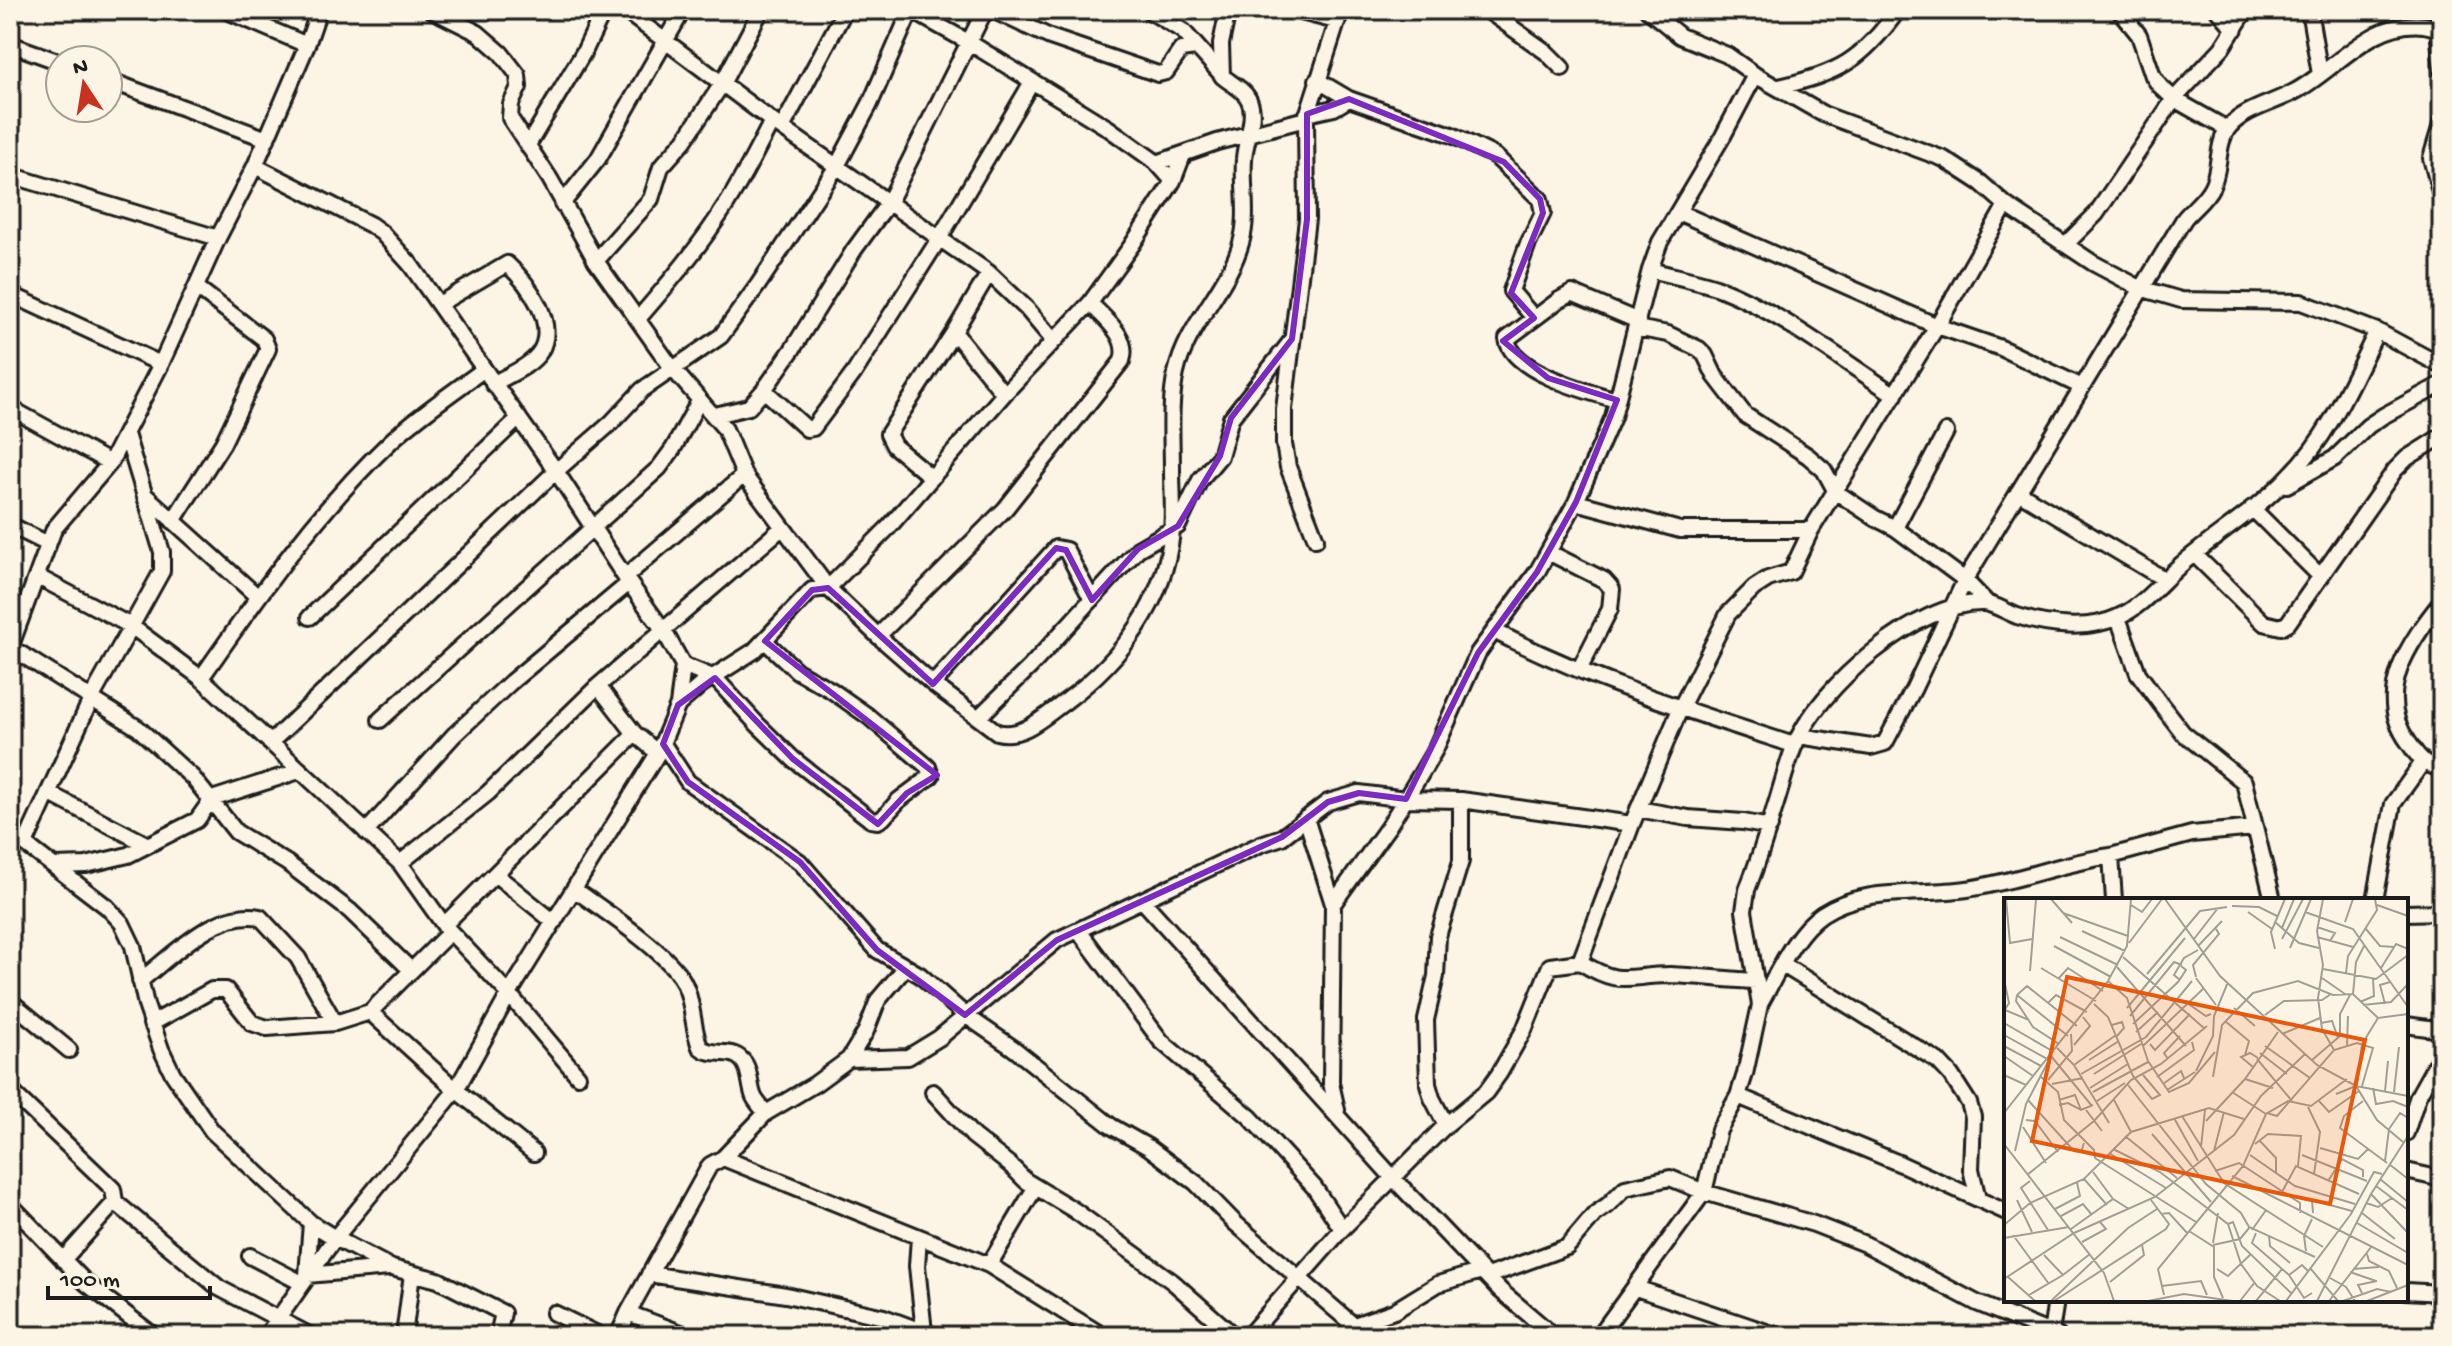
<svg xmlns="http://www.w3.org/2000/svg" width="2452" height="1346" viewBox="0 0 2452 1346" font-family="'Gochi Hand',sans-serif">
<rect width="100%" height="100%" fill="#fcf5e5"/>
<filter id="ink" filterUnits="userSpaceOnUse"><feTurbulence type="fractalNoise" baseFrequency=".0125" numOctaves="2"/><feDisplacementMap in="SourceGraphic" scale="16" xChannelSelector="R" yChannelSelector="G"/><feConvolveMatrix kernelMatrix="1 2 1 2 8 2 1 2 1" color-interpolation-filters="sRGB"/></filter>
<g filter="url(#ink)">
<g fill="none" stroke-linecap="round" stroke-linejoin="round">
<defs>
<path id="minor" d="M225,10L307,45
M432,10L478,33L501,53L518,75L519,87L511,104L510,118L550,179L596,261L672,368L725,429L744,475L828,588L878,636L933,684L997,732C1023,739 1046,715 1066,701C1122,659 1165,602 1172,531C1174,511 1172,490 1172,470C1172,439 1169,404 1176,373C1187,324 1228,289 1241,243C1249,216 1242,187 1244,159C1245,137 1263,108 1241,90C1235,85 1228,81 1222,76L1221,44L1228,10
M624,10L772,121L989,273L1027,309L1053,340
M911,10L970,43L1108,128L1157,163L1173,181
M992,10L1050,37L1158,74L1166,72L1181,50L1196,48
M1148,10L1183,31L1222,75
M1293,10L1336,21
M1487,10L1546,52L1562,68
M1648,10L1680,36L1727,55L1755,75L1823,114L1944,159L1981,183L2006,205L2093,263L2140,288L2181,300L2301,302L2377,331L2442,366
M2119,10L2139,35L2153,76L2159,85L2174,99L2227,129
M2218,10L2235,29
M2309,10L2320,74
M2440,10L2438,28L2442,71
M10,44L60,62
M108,80L267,139
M1317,80L1349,99L1452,135L1495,156L1540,199L1543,213L1527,246L1511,291L1534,318
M1779,87C1838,73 1862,61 1898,10
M1307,114L1334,108L1349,99
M2442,121L2431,158L2442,199
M782,128L845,10
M528,145L585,50L604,10
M1157,163L1217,142L1306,119
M255,166L371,225L382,233L410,264L556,471L625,577L664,631L683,665L678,705
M10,175L218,238
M562,204L598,159L683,10
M1678,212L1937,326L2001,348L2080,386
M2066,244L2096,214L2174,99L2222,48L2246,10
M596,261L651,199L661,167L684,141L722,84L761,10
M1650,270C1672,276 1695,280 1716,287C1774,308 1843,361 1895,395
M10,294L161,364
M439,304L507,264C528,283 558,323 540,352C530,367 508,375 493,384
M638,319C670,282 702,244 728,202C744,176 758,148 772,121
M1636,328L1668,334L1699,349L1705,355L1715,376L1745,415L1808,456L1824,470L1836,492L1875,518L1895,528L1965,580L1987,603
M954,332L1004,394
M764,390L807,429L813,428L854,373L939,239L1032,82
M1617,400C1589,392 1512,372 1507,339L1559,300L1572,293L1638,321
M10,408L110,463
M715,415L749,407L764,390L792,350L854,250L889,202L985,10
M931,477L894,446L888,434L954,332L989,273
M2287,485L2335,458L2368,426L2383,416L2442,384
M2018,492L2164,579
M146,496L258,597
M1576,502L1680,530H1811
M2252,508L2321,577
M173,521L223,443L268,349L264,339L196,287
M10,525L48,544
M1895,528L1946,432
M1316,539L1288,467L1284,444V409L1307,219L1306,119L1341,10
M1548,552L1604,580L1612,589L1610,609L1579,670
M2194,554L2264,623L2281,627L2288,623L2395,470L2407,458L2442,436
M38,577L131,626L201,678L400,863L444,925L509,994L578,1076
M625,577L744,475
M2442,601C2410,641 2372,694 2409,743C2413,749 2418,758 2425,762C2430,766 2437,767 2442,770
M310,617L519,418
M2118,618L2138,673L2159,702L2183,733L2244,782L2273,900
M1494,631C1589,680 1692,712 1794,745
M878,636L1005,509L1122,361C1130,337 1105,319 1090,303
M10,647L138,728L193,778L236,832L287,863L350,911L411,970
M10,648L54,529L110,463L161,364L218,238L255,166L307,45L319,10
M683,665L715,678L758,725L793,759L871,820L878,821L883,818L899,800L931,776L928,767L868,716L831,690L797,671L765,641
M201,678C259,595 317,511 391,441C419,415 452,393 483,370
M933,684L1056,548L1066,550L1092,600
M598,686L635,734L658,753
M979,717L1030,667L1138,549L1178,526L1200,480L1220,456L1231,418L1292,340
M380,720L659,468L673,449L699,401
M1799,736L1871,747L1885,743L1914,688L1965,580L2184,219C2193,208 2206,199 2212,186C2221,168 2216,143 2229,127C2244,109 2274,103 2294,92C2336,70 2371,19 2424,25C2430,26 2436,28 2442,29
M270,743L556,471L611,423L642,390L721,336L758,285L837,166L870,104L911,10
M663,744L688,782L800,862L877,950L920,975L965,1015L1013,1048L1111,1126L1148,1147L1196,1183L1235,1223L1366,1336
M48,793L148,845
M1638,809L1688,818L1743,822L1770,827
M1306,818L1333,904L1331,1083L1337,1110
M366,832L454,735L511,682L629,583
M10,840L25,844L107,907L122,923L133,946L146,1005L161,1049L173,1074L212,1131L311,1223L335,1238L392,1268L438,1280L503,1313L500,1326L501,1336
M25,844L92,697L162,571V552L126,434
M2111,856L2192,834L2255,828
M400,863L488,793L598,686L782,528
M54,866L86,865L128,855L197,820L212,799L299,771
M496,875L554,922
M574,889C603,910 660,947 680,976C694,997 691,1024 700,1047C712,1058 730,1047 742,1060C751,1069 749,1086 754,1097C757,1103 762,1108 766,1113
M2375,900L2393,804L2423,762
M1143,901L1394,1179L1501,1291L1554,1336
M1333,904L1388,827L1421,774L1435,750L1478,653L1537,572L1576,502L1613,417L1650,270L1660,242L1723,136L1755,75
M2406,913L2442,912
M444,925L635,734
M1079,931L1161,1041L1250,1117L1314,1187L1342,1229
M1580,962C1622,988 1627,975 1670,975C1699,976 1728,980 1757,981
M1783,965L1938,1061L1951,1075L1969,1103L1973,1117L1971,1169L1978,1199
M140,981C172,956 217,908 260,917L298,958L335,1023
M10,1001L69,1050
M1760,1004C1777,975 1793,934 1822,914C1864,886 1919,896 1967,889C2015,882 2061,863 2111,856L2114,900
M370,1012L456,1090L534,1153
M151,1024L212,990H226L252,1023L267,1028L335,1023L370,1012L450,932
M2406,1025L2442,1030
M849,1059L908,1057L939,1038L1057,940L1261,844L1282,837L1328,802L1359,793L1406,799L1461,800L1632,824
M10,1090L113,1189L115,1202L219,1288L311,1336
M933,1092L973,1136L1010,1165L1026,1181L1074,1210L1173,1282L1234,1336
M1738,1096L1901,1164L2006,1212
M1446,1125L1432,1098L1428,1084L1426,1020L1436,976L1438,936L1461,861V800
M2406,1133L2418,1096L2442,1053
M723,1158L989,1265L1103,1336
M2406,1171L2442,1179
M10,1204L86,1283L154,1336
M311,1223L307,1275L389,1268
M919,1237L917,1266L924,1332
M250,1256L302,1283
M63,1260L115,1202
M989,1265L1035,1188
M649,1274L786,1295L884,1317L935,1336
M1488,1276L1567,1247L1595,1214L1608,1205L1625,1188L1670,1178L1704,1192L1814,1224L1865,1244L1977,1303L2058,1336
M1636,1288L1778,1336
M2406,1291L2442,1293
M554,1313L601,1336
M628,1313L689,1336
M1354,1325L1394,1311L1438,1284L1482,1271
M2051,1333L2056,1300
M266,1336L335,1238L456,1090L509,994L658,753L678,705L702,684L754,651L812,590L828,588L889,527L1004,394L1090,303L1132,245L1173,181L1183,155
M404,1336L412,1274
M618,1336L628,1313L710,1165L723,1158L766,1113L815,1084L849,1059L866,1031L878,1000L906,967
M1248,1336L1342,1229L1446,1125L1486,1092L1499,1074L1524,1030L1550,966L1580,962L1632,824L1680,709L1728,614L1754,588L1768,579L1791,572L1811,530L1937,326L2006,205
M1599,1336L1704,1192L1719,1130L1738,1096L1745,1074L1760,1005L1744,911L1747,890C1757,864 1766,837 1774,810C1781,789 1786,767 1794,747C1817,688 1919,600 1984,603C1995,604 2006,612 2017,616C2048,626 2088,631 2118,617C2144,606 2162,580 2183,563C2218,533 2259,509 2290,475C2330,435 2352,381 2377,331"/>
</defs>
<use href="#minor" stroke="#1c1c1c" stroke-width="20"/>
<use href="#minor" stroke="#fcf5e5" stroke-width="14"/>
</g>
</g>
<path fill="none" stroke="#7b2cbf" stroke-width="6" stroke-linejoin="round" d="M1349,99L1504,162L1540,199L1543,213L1511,293L1534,318L1503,341L1548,378L1617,400L1576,502L1537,572L1478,653L1406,799L1359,793L1328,802L1282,837L1057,940L965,1015L877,950L800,862L688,782L663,744L678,705L715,678L793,759L878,824L907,793L937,775L765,641L812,590L828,588L933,684L1056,548L1066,550L1092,600L1138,549L1178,526L1220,456L1231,418L1292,339L1307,219V114Z"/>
<g transform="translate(2004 898)">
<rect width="404" height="404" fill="#fcf5e5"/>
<path fill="none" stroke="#a29e95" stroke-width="2" d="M2,1L6,45L28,41M47,1L68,25M161,1L216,78L313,167L352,188L404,198M319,1L313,33L319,67L314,100L318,131L330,152M127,7L138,14L148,1M373,7L404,18M228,8L255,9L273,18M244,14L268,31M301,14L349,31L404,109M59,15L124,38M271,24L295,45L315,50M341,24L349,1M313,29L331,35L326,43M278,30L290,1M362,31L376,48L390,49M78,33L121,53M56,39L114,67M313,39L349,49M190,41L214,10M278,41L299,1M125,45L158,1M195,47L218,23M50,48L107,79M286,50L307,1M271,51L267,34L281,1M119,59L201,131M113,69L182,148M37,70L92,103M377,70L392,46L404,51M319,71L372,81L404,57M26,73L32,1M342,75L344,58L373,12L371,1M143,76L196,13L223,9M192,79L189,67L215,36L212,31M55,80L64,70L99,93M192,80L212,107M318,80L341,96M0,81L5,105L0,113M176,82L170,77L180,60L194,52M104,83L123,100L144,163L165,194L185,185L211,154M349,96L352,64L360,48M13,97L23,88L73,128M13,97L12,103L29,129L55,146M13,97L64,138M356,104L370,98L369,81M44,105L52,97L83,114M183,105L202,118L207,116M90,106L104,119L129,178L148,201L156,197L139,177M381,106L376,87L386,84M359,107L387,104L404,86M123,110L181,40M230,110L251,128M1,112L25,122M261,117L280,103L318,102L327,96M126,118L170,64L178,67M221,123L245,143L241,157M0,125L50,154M317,125L328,123L334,140M129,126L174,84L182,72L177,68M108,127L118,124L120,130L113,138M132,134L154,114M278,136L316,120M0,137L45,162L22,206L11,253M146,146L151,152L186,116M70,147L86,128L79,119M343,147L344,118M0,148L37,168M139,148L200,90M261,148L306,180M53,150L70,167L105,225M256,155L283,176M0,158L29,178M47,158L88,208M164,161L160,155L176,138M253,161L288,203M85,162L115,143M308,162L336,138V116L346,97M70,167L112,137M249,169L237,159L246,155L254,160M192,173L209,138L210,118L224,84M77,176L142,139L188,83M90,176L137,146M0,177L22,187M37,179L54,194L60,222L90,252L91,260L192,324M153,179L190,152L188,144M209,179L218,127L249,95L294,83L329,97L349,96L374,120L404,116M241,181L269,190M44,182L68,153L67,136M48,186L79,180M159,186L177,173L180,180M124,187L202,286L237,315L245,329L311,359M353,188L358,146L374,120M86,190L124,166M369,190L372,206L389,203L404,209M163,192L191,174M381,193L384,163M89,194L144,164M228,194L262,216M390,194L395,149M332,196L352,188L373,222L399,244M24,202L70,253L77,254L80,245M55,202L71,197L77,212M110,202L127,234M93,203L121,185M315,203L325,214L355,193M359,203L340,218L336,230L383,265M55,207L64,205L77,212L89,207M304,209L316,234L310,276M82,212L98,233M0,215L104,83L123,48L127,1M263,215L273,218L330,152L353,145L369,150L358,188M178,218L220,285L319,349M170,220L194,263M22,222L31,223L54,254M202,223L241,181L274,134M19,229L42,265M148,236L207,304M121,238L173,280M255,242L272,260V276M0,246L100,375L110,403M251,246L264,236L297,238L294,268M197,249L201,212M316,250L354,261L364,251M109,251L156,274L224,326L229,324L238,348L287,395M210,253L220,214M105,255L162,290M246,257L291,288L351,306M298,257L363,283M381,263L385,231L396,215L404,220M385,266L404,281M211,273L235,265L296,305V315M89,274L109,301M23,277L90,223L127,182L157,166L203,128M228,278L404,367M80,281L103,307M376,281L404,304M26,283L17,290L44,332M324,283L338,261L359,272V279M372,288L404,312M278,294L292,268L355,296M367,296L404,335M13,302L28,334M362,305L374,309L388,300M51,311L76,298L73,285M309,315L308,302L348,313M358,315L391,341M157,316L165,315L184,336M57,318L79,306L88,317M353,325L404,355M224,326L237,366L253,388L276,403M0,327L26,305L80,281L127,234L205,210L240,221M67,331L109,301L125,311M248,332L262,312M185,333L210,349V379L219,400M252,335L248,345L285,377L298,367L304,373M9,337L45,386M265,338L266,348L286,365M0,340L65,329M78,344L102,331L96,324M209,345L214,315M209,347L236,341L245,330M302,353L300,338L308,321M363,356L365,363L385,373L393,390M40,357L59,377L86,356M306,370L334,403M213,371L224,378L247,356M349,371L375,369M346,374L372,383M285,377L300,400L308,395M4,379L31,403M326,380L342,389L351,403M0,381L70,335L151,299L230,237L257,198L301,156M106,384L140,357L138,347M158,388L197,383L203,397M358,395L354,387L373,383M25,397L59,377M160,397L154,371L239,268L262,216L284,203L307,208L343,181M48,402L124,330L153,311M50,403L162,331L165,326L147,302M144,403L180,396L229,403M236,403L251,384M252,403L278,371M282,403L347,316L370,274L378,276M313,403L367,296L404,238M325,403L368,348M339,403L373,391L387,394M363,403L404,387"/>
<path fill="#e8590c" fill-opacity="0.15" stroke="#e8590c" stroke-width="4" d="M63,79L361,142L326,306L28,243Z"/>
<rect width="404" height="404" fill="none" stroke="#1c1c1c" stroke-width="4"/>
</g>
<rect width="2452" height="1346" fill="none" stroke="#fcf5e5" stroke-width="40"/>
<rect x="20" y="20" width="2412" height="1306" fill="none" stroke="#1c1c1c" stroke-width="3" filter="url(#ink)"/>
<g transform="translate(84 84) rotate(348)"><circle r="38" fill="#fcf5e5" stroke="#a29e95" stroke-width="2"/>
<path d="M0-6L14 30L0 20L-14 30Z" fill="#c8321e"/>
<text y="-12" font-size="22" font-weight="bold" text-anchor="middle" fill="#1c1c1c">N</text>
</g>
<path d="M48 1286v12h162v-12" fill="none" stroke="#1c1c1c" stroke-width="4"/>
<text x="60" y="1286" font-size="24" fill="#1c1c1c" stroke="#fcf5e5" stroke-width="6" paint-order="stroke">100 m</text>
</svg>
